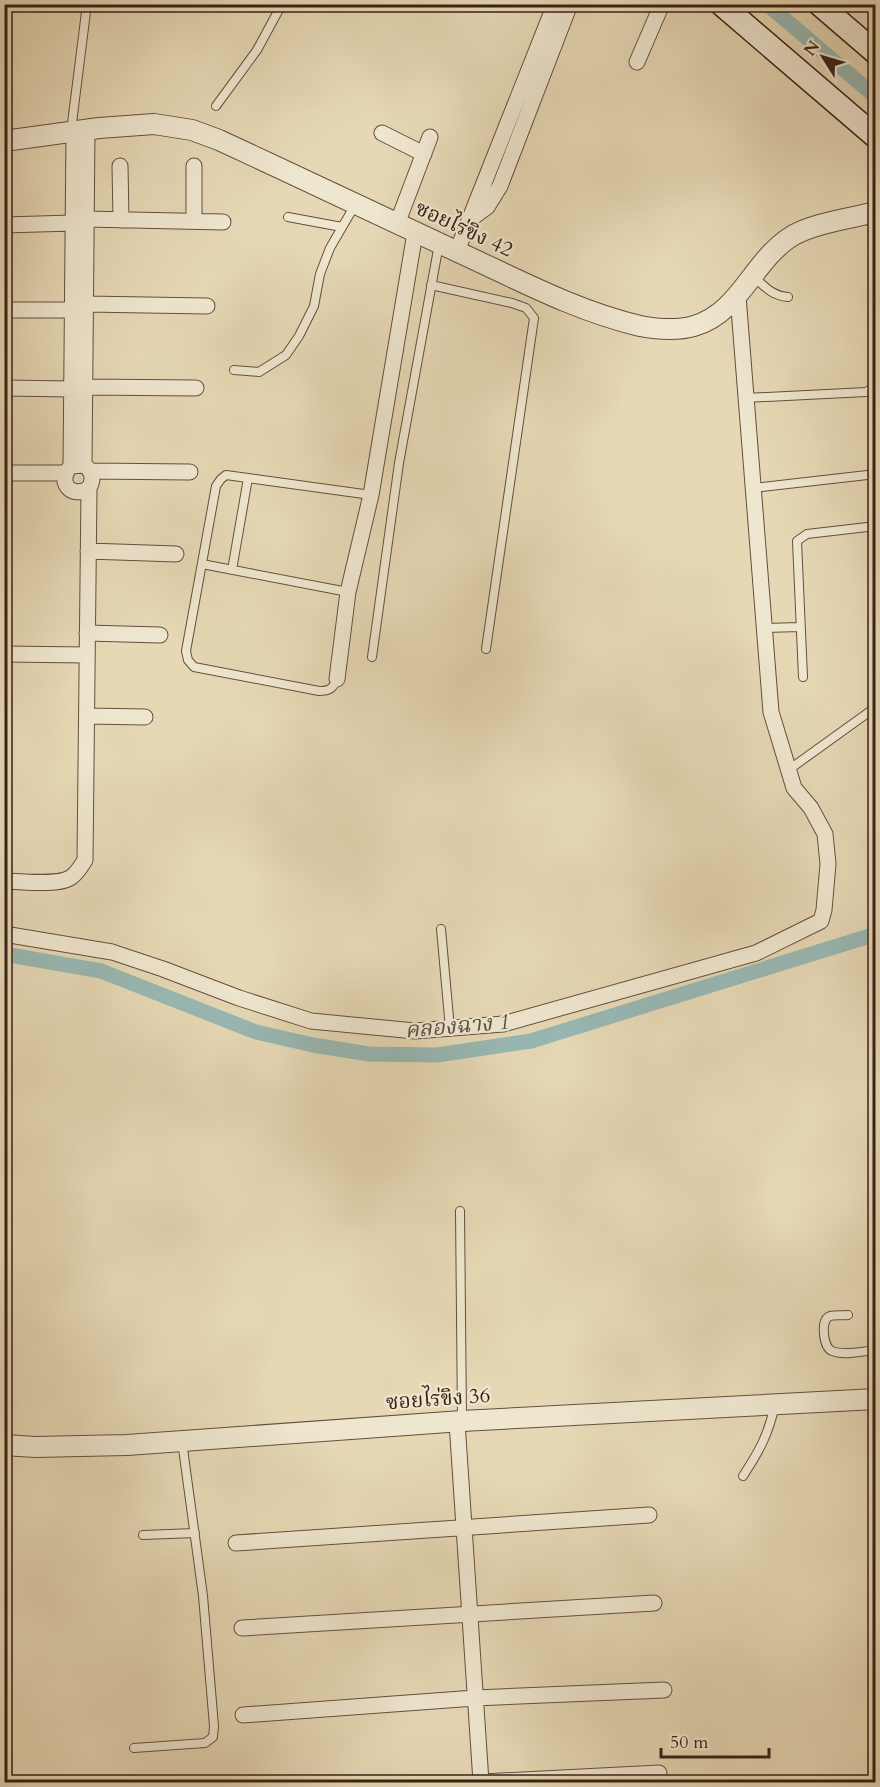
<svg xmlns="http://www.w3.org/2000/svg" width="880" height="1787" viewBox="0 0 880 1787" font-family="Cardo,'Noto Serif Thai',serif">
<rect width="100%" height="100%" fill="#e6d8b5"/>
<filter id="stains"><feTurbulence type="fractalNoise" baseFrequency=".00333" numOctaves="4"/><feColorMatrix values="0 0 0 0 .2 0 0 0 0 .09 0 0 0 0 .02 0 0 0 .5 -.17"/></filter>
<radialGradient id="worn" r=".72"><stop offset=".6" stop-color="#630" stop-opacity="0"/><stop offset="1" stop-color="#630" stop-opacity=".3"/></radialGradient>
<g fill="none" stroke-linecap="round" stroke-linejoin="round">
<path stroke="#98b8b4" stroke-width="15" d="M767,4L876,97
M4,954L101,971L256,1032L313,1045L369,1054L437,1055L531,1041L876,934"/>
<defs>
<path id="service" d="M216,106L257,50L282,4
M71,131L87,4
M288,217L342,227
M754,277C765,287 773,296 788,297
M431,285L512,303L526,308L534,318L486,649
M234,370L259,372L286,355L299,336L314,306L320,274L330,248L355,205
M746,398L866,392L876,386
M753,488L876,474
M202,564L348,592
M232,570L248,478
M765,628L800,627
M372,657L399,463L439,244
M803,677L797,541L807,534L876,526
M337,679C333,689 329,691 319,691L194,667L188,660L186,651L216,486L221,479L226,475L371,495
M787,771L876,707
M441,929L450,1029
M460,1211L462,1419
M848,1315C842,1316 833,1314 828,1317C821,1322 823,1347 832,1351C844,1356 863,1351 876,1350
M743,1476C760,1450 768,1435 775,1405
M143,1535L195,1533
M134,1748L205,1743L213,1737L214,1726L203,1596L182,1441"/>
<path id="minor" d="M637,62L662,4
M382,133L424,154
M120,166L121,220
M194,166V221
M472,218L487,207L500,186L570,4
M86,219L223,222
M397,224L430,137
M4,225L73,223
M457,251L555,4
M86,304L207,306
M4,310H72
M85,387L196,388
M4,388L72,389
M84,465L87,130
M71,466L74,133
M91,471L190,472
M4,473H65
M88,551L176,554
M87,633L160,635
M4,654L87,655
M337,679L348,592L371,495L415,233
M87,716L145,717
M4,881C21,881 56,886 70,878C77,874 81,866 85,860L89,488C94,479 93,471 84,465L71,466C56,481 71,500 89,488
M4,934L112,952L163,969L239,998L311,1021L415,1031L503,1024L756,953L821,921L824,910L828,864L825,834L811,808L794,788L771,712L738,296
M457,1422L481,1782
M236,1543L649,1515
M242,1628L654,1603
M243,1715L475,1698L664,1690
M482,1782L659,1773"/>
<path id="tertiary" d="M4,141L99,128L154,124L192,130L219,140C299,177 379,215 458,252C517,279 576,311 640,326C656,329 677,331 694,326C739,313 752,263 789,238C808,224 852,218 876,212
M4,1445L35,1447L127,1445L462,1421L876,1399"/>
<path id="secondary" d="M721,4L876,137
M819,4L876,53"/>
</defs>
<use href="#service" stroke="#644f3e" stroke-width="10"/>
<use href="#minor" stroke="#644f3e" stroke-width="17"/>
<use href="#tertiary" stroke="#644f3e" stroke-width="22"/>
<use href="#secondary" stroke="#382116" stroke-width="25"/>
<use href="#service" stroke="#efe6cf" stroke-width="8"/>
<use href="#minor" stroke="#efe6cf" stroke-width="15"/>
<use href="#tertiary" stroke="#efe6cf" stroke-width="20"/>
<use href="#secondary" stroke="#efe6cf" stroke-width="22"/>
</g>
<g text-anchor="middle" dominant-baseline="central" stroke-width="4.5" stroke-linejoin="round" paint-order="stroke">
<g font-size="21" fill="#382116" stroke="#efe6cf">
<text transform="translate(464 229) rotate(25)">ซอยไร่ขิง 42</text>
<text transform="translate(438 1399) rotate(-4)">ซอยไร่ขิง 36</text>
</g>
<g font-size="22" font-style="italic" fill="#554e45" stroke="#efe6cf">
<text transform="translate(457 1026) rotate(-5)">คลองฉาง 1</text>
</g>
</g>
<rect width="880" height="1787" fill="none" stroke="#e6d8b5" stroke-width="24"/>
<rect x="6" y="6" width="868" height="1775" fill="none" stroke="#382116" stroke-width="3"/>
<rect x="12" y="12" width="856" height="1763" fill="none" stroke="#382116" stroke-width="1.5"/>
<g transform="translate(823 57) rotate(307)" stroke="#efe6cf" stroke-width="4.5" paint-order="stroke">
<path d="M0-4.5L10 22L0 15L-10 22Z" fill="#382116"/>
<text y="-9" font-size="16" font-weight="bold" text-anchor="middle" fill="#382116">N</text>
</g>
<path d="M661 1748v9h108v-9" fill="none" stroke="#382116" stroke-width="3"/>
<text x="670" y="1748" font-size="18" fill="#382116" stroke="#efe6cf" stroke-width="4.5" paint-order="stroke">50 m</text>
<rect width="100%" height="100%" filter="url(#stains)"/>
<rect width="100%" height="100%" fill="url(#worn)"/>
</svg>
